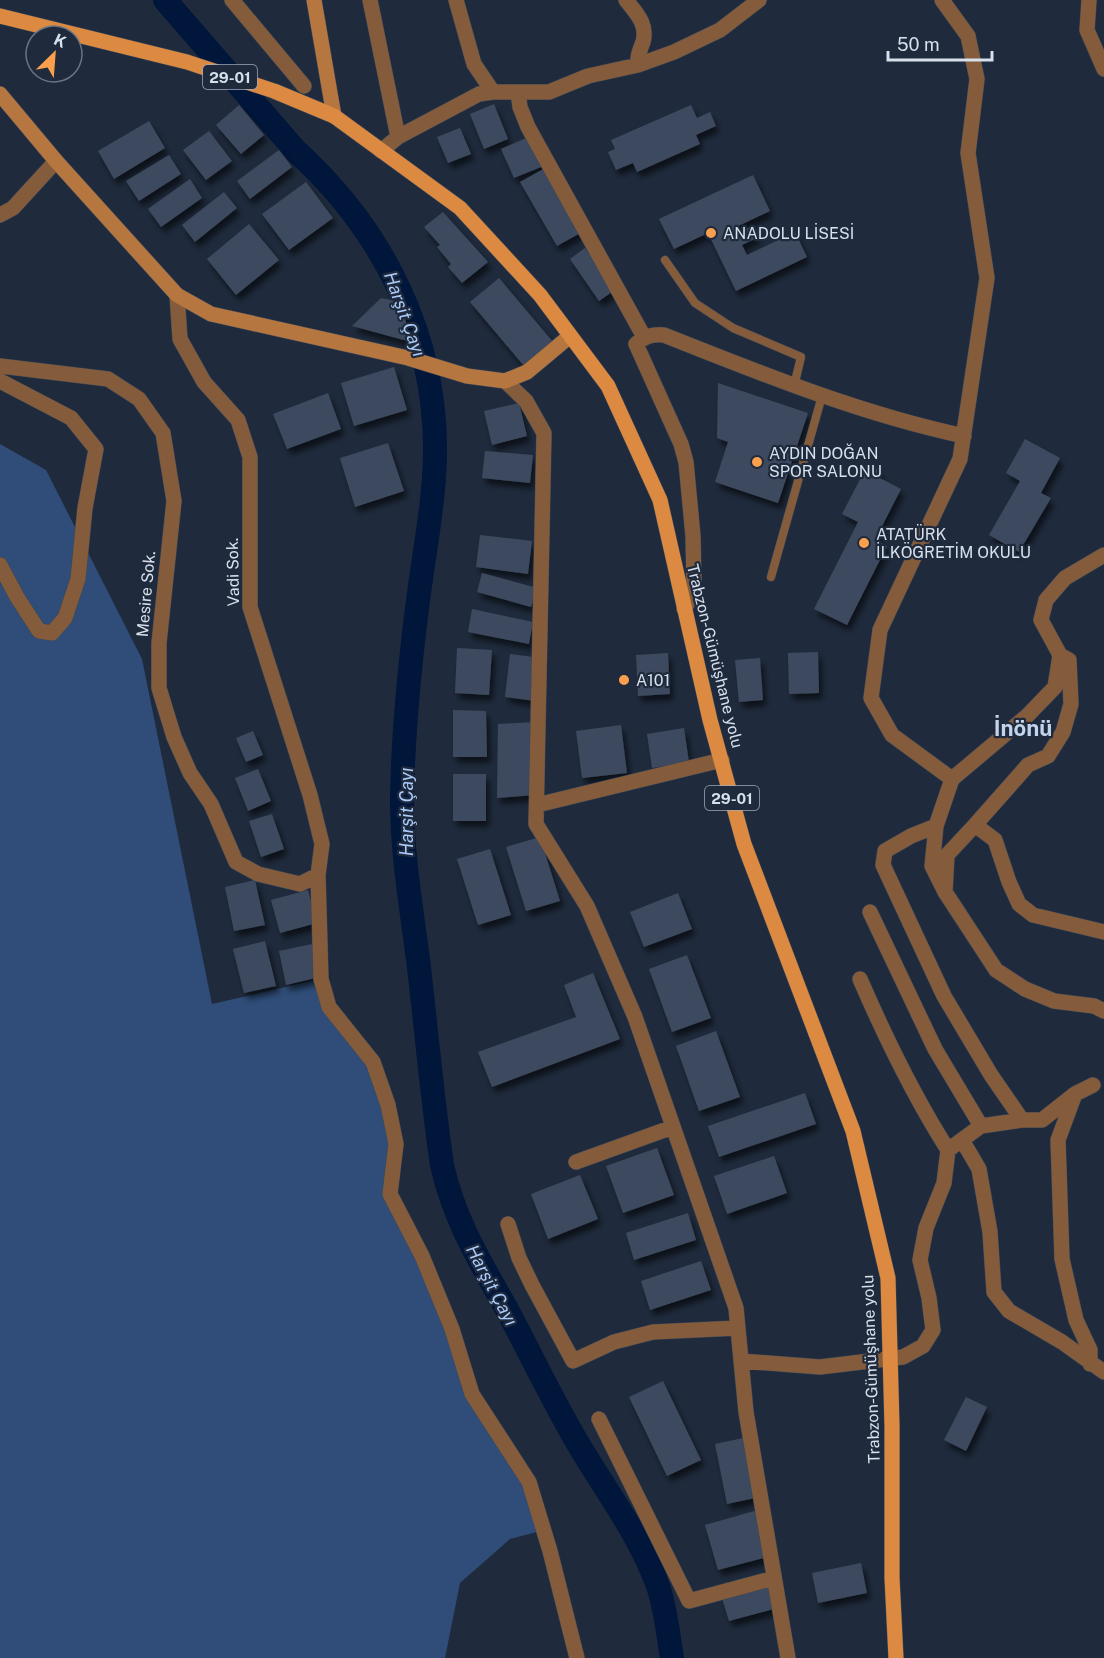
<svg xmlns="http://www.w3.org/2000/svg" width="1104" height="1658" viewBox="0 0 1104 1658" font-family="'Public Sans',sans-serif">
<defs>
<filter id="shadow"><feDropShadow dx="3.5" dy="6" stdDeviation="3" flood-color="#0009"/></filter>
</defs>
<rect width="100%" height="100%" fill="#1f2b3d"/>
<path fill="#2f4d78" d="M0,444L46,470L142,659L212,1004L321,979L329,1007L373,1062L388,1105L390,1194L472,1394L529,1482L544,1530L510,1539L460,1583L445,1658H0Z"/>
<g fill="none" stroke-linecap="round" stroke-linejoin="round">
<path stroke="#00163a" stroke-width="24" d="M165,0L296,151C383,230 437,337 435,456C434,502 425,548 419,593C410,661 403,731 402,800C402,853 411,906 418,959C426,1027 432,1096 442,1165C454,1219 478,1258 505,1306C528,1349 549,1393 573,1435C602,1486 638,1531 658,1586C666,1610 668,1634 672,1658"/>
</g>
<path fill="#3d4a5e" filter="url(#shadow)" d="M494,104L508,139L484,149L470,114Z
M239,105L264,135L241,154L216,125Z
M691,105L697,118L710,112L716,126L696,135L700,144L637,172L633,163L616,170L608,152L615,149L611,140Z
M149,121L165,148L114,179L98,151Z
M460,128L471,154L448,163L437,137Z
M209,131L232,161L206,180L183,150Z
M533,135L546,165L514,178L501,149Z
M279,150L292,167L250,199L237,181Z
M169,155L181,174L139,201L126,181Z
M547,167L584,231L557,246L520,182Z
M753,175L770,211L734,228L737,233L752,226L757,238L742,245L747,255L795,232L807,257L736,291L708,233L674,249L659,219Z
M190,179L202,198L161,227L148,209Z
M306,182L333,218L289,250L262,214Z
M224,192L237,208L195,242L182,225Z
M443,212L488,262L462,283L448,267L451,264L437,247L440,245L424,227Z
M249,224L279,260L236,295L207,259Z
M585,248L615,290L599,301L570,259Z
M499,278L553,342L524,366L470,302Z
M381,298L401,302L411,342L352,326Z
M394,367L407,410L354,426L341,383Z
M718,383L808,413L778,503L715,482L728,442L717,438Z
M328,393L341,429L287,449L273,414Z
M519,403L527,436L492,445L484,411Z
M1025,439L1060,458L1041,493L1051,498L1019,552L989,535L1020,481L1006,473Z
M388,443L404,491L355,507L340,458Z
M485,451L533,455L530,483L482,478Z
M868,464L881,471L878,477L901,489L875,540L887,546L847,625L814,609L858,522L842,514Z
M480,535L532,541L528,574L476,567Z
M482,573L537,588L531,607L477,592Z
M472,609L533,622L529,644L468,632Z
M457,648L492,650L489,695L455,693Z
M818,652L819,693L789,694L788,653Z
M668,653L670,694L638,696L636,655Z
M510,654L541,658L535,701L505,697Z
M760,658L763,700L739,702L735,660Z
M453,710L486,711L487,757H453Z
M536,722L535,795L497,798L498,724Z
M621,725L627,773L582,778L576,731Z
M684,728L689,762L652,768L647,734Z
M253,731L263,755L246,762L236,738Z
M258,769L271,801L248,811L235,778Z
M453,774H486V821H453Z
M272,814L284,849L261,857L249,821Z
M540,837L560,901L526,911L506,847Z
M490,849L511,915L478,925L457,859Z
M255,880L265,925L234,931L225,887Z
M308,890L317,923L280,933L271,900Z
M678,893L692,929L644,947L630,912Z
M265,941L276,986L244,993L233,949Z
M317,943L324,976L286,985L279,951Z
M687,955L711,1018L672,1032L649,969Z
M593,973L620,1039L492,1087L478,1052L576,1017L564,985Z
M716,1031L740,1097L699,1111L676,1046Z
M805,1093L816,1124L719,1157L708,1126Z
M657,1148L674,1195L623,1213L606,1166Z
M774,1156L787,1193L727,1214L714,1176Z
M580,1175L598,1219L548,1239L531,1194Z
M688,1213L696,1240L634,1260L626,1233Z
M701,1261L711,1290L650,1310L641,1281Z
M663,1381L701,1460L667,1476L629,1397Z
M966,1397L987,1407L966,1451L944,1440Z
M748,1437L760,1497L727,1504L715,1444Z
M758,1510L771,1556L718,1570L705,1525Z
M861,1563L867,1593L818,1603L812,1573Z
M774,1580L781,1607L729,1621L721,1595Z"/>
<g fill="none" stroke-linecap="round" stroke-linejoin="round">
<defs>
<path id="lane" d="M665,260L695,303L733,328L801,357L794,386
M771,577L822,396"/>
<path id="street" d="M232,0L304,86
M370,0L398,137
M456,0L474,64L493,92
M626,0C636,13 648,24 643,42C640,50 637,56 638,65
M942,0L968,36L977,79L968,153L987,278L960,459L880,630L871,698L892,735L952,779
M1089,0L1087,30L1104,69
M518,92L520,107L528,127L644,337
M381,151L398,137L479,94L493,92H549L588,76L638,65L674,52L720,30L759,0
M0,215L13,208L56,161
M0,366L108,379L139,399L163,433L174,501L159,643V688L174,737L190,773L211,804L236,862L258,874L300,884L318,875L322,844L310,795L250,607V457L238,420L204,382L180,339L177,295
M0,381L71,418L96,449L85,508L78,579L65,618L52,633L39,631L17,597L0,565
M505,381L526,401L544,433L536,824L587,906L635,1017L736,1308L746,1412L788,1658
M1104,555L1065,578L1046,600L1041,620L1060,655L1055,687L1027,716L952,779L936,826L932,866L945,892L996,970L1025,989L1054,1001L1094,1006L1104,1011
M684,609L692,596L694,586L693,536L686,462L681,444L636,344C645,336 652,334 664,335C762,374 861,414 964,436
M537,805L722,760
M975,825L1028,765L1048,756L1063,732L1071,704L1069,660L1060,655
M936,826L911,836L885,851L883,865L944,996L991,1075L1022,1120
M318,875L321,979L329,1007L373,1062L388,1105L396,1144L390,1194L422,1256L452,1329L472,1394L529,1482L550,1551L577,1658
M945,892L947,855L975,825L995,840L1009,882L1019,904L1033,915L1104,932
M870,912L935,1049L981,1126
M860,979C886,1039 913,1095 948,1150
M1075,1094L1058,1140L1062,1259L1076,1320L1090,1350V1364
M962,1140L979,1169L990,1232L994,1292L1009,1311L1062,1342L1104,1372
M576,1162L673,1127
M508,1224L519,1258L532,1285L573,1361L614,1342L653,1332L738,1328
M741,1361L820,1367L903,1357L923,1346L933,1330L929,1298L920,1260L926,1228L944,1183L948,1150L981,1126L1022,1120H1042L1075,1094L1093,1085
M599,1419L689,1601L774,1578"/>
<path id="secondary" d="M314,0L334,116
M0,94L56,161L177,295L211,314L408,358L467,376L505,381L527,372L570,336"/>
<path id="primary" d="M0,16L187,62L274,91L334,116L460,208L540,295L608,386L660,500L710,720L744,844L853,1131L888,1278L892,1426V1578L896,1658"/>
</defs>
<use href="#lane" stroke="#3d4859" stroke-width="9"/>
<use href="#street" stroke="#3d4859" stroke-width="16"/>
<use href="#secondary" stroke="#3d4859" stroke-width="16"/>
<use href="#primary" stroke="#3d4859" stroke-width="16"/>
<use href="#lane" stroke="#845c3b" stroke-width="8"/>
<use href="#street" stroke="#845c3b" stroke-width="15"/>
<use href="#secondary" stroke="#b57640" stroke-width="15"/>
<use href="#primary" stroke="#dc8a41" stroke-width="15"/>
</g>
<g fill="#fa9f4e" stroke="#1f2b3d" stroke-width="2">
<circle cx="711" cy="233" r="6"/>
<circle cx="757" cy="462" r="6"/>
<circle cx="864" cy="543" r="6"/>
<circle cx="624" cy="680" r="6"/>
</g>
<g text-anchor="middle" dominant-baseline="central" stroke-width="4.5" stroke-linejoin="round" paint-order="stroke">
<g fill="#1f2b3d" stroke="#a0aab8" stroke-width="1.5">
<rect x="203" y="65" width="54" height="24" rx="4.5"/>
<rect x="705" y="786" width="54" height="24" rx="4.5"/>
</g>
<g font-size="15" font-weight="bold" fill="#d8e0ec">
<text x="230" y="77">29-01</text>
<text x="732" y="798">29-01</text>
</g>
<g font-size="16" fill="#d8e0ec" stroke="#1f2b3d" text-anchor="start">
<text x="723" y="233">ANADOLU LİSESİ</text>
<text x="769" y="453">AYDIN DOĞAN<tspan x="769" dy="18">SPOR SALONU</tspan></text>
<text x="876" y="534">ATATÜRK<tspan x="876" dy="18">İLKÖGRETİM OKULU</tspan></text>
<text x="636" y="680">A101</text>
</g>
<g font-size="16" fill="#d8e0ec" stroke="#1f2b3d">
<text transform="translate(233 572) rotate(-91)">Vadi Sok.</text>
<text transform="translate(146 594) rotate(-85)">Mesire Sok.</text>
<text transform="translate(715 656) rotate(76)">Trabzon-Gümüşhane yolu</text>
<text transform="translate(871 1369) rotate(-92)">Trabzon-Gümüşhane yolu</text>
</g>
<g font-size="18" font-style="italic" fill="#abcbfb" stroke="#1f2b3d">
<text transform="translate(405 314) rotate(70)">Harşit Çayı</text>
<text transform="translate(406 812) rotate(-90)">Harşit Çayı</text>
<text transform="translate(492 1285) rotate(62)">Harşit Çayı</text>
</g>
<g font-size="22" font-weight="bold" fill="#c3d3eb" stroke="#1f2b3d">
<text x="1023" y="728">İnönü</text>
</g>
</g>
<g transform="translate(54 54) rotate(25)"><circle r="28" fill="#1f2b3d" stroke="#697383" stroke-width="1.5"/>
<path d="M0-4.5L10 22L0 15L-10 22Z" fill="#fa9f4e"/>
<text y="-9" font-size="16" font-weight="bold" text-anchor="middle" fill="#d8e0ec">K</text>
</g>
<path d="M888 51v9h104v-9" fill="none" stroke="#d8e0ec" stroke-width="3"/>
<text x="897" y="51" font-size="18" fill="#d8e0ec" stroke="#1f2b3d" stroke-width="4.5" paint-order="stroke">50 m</text>
</svg>
